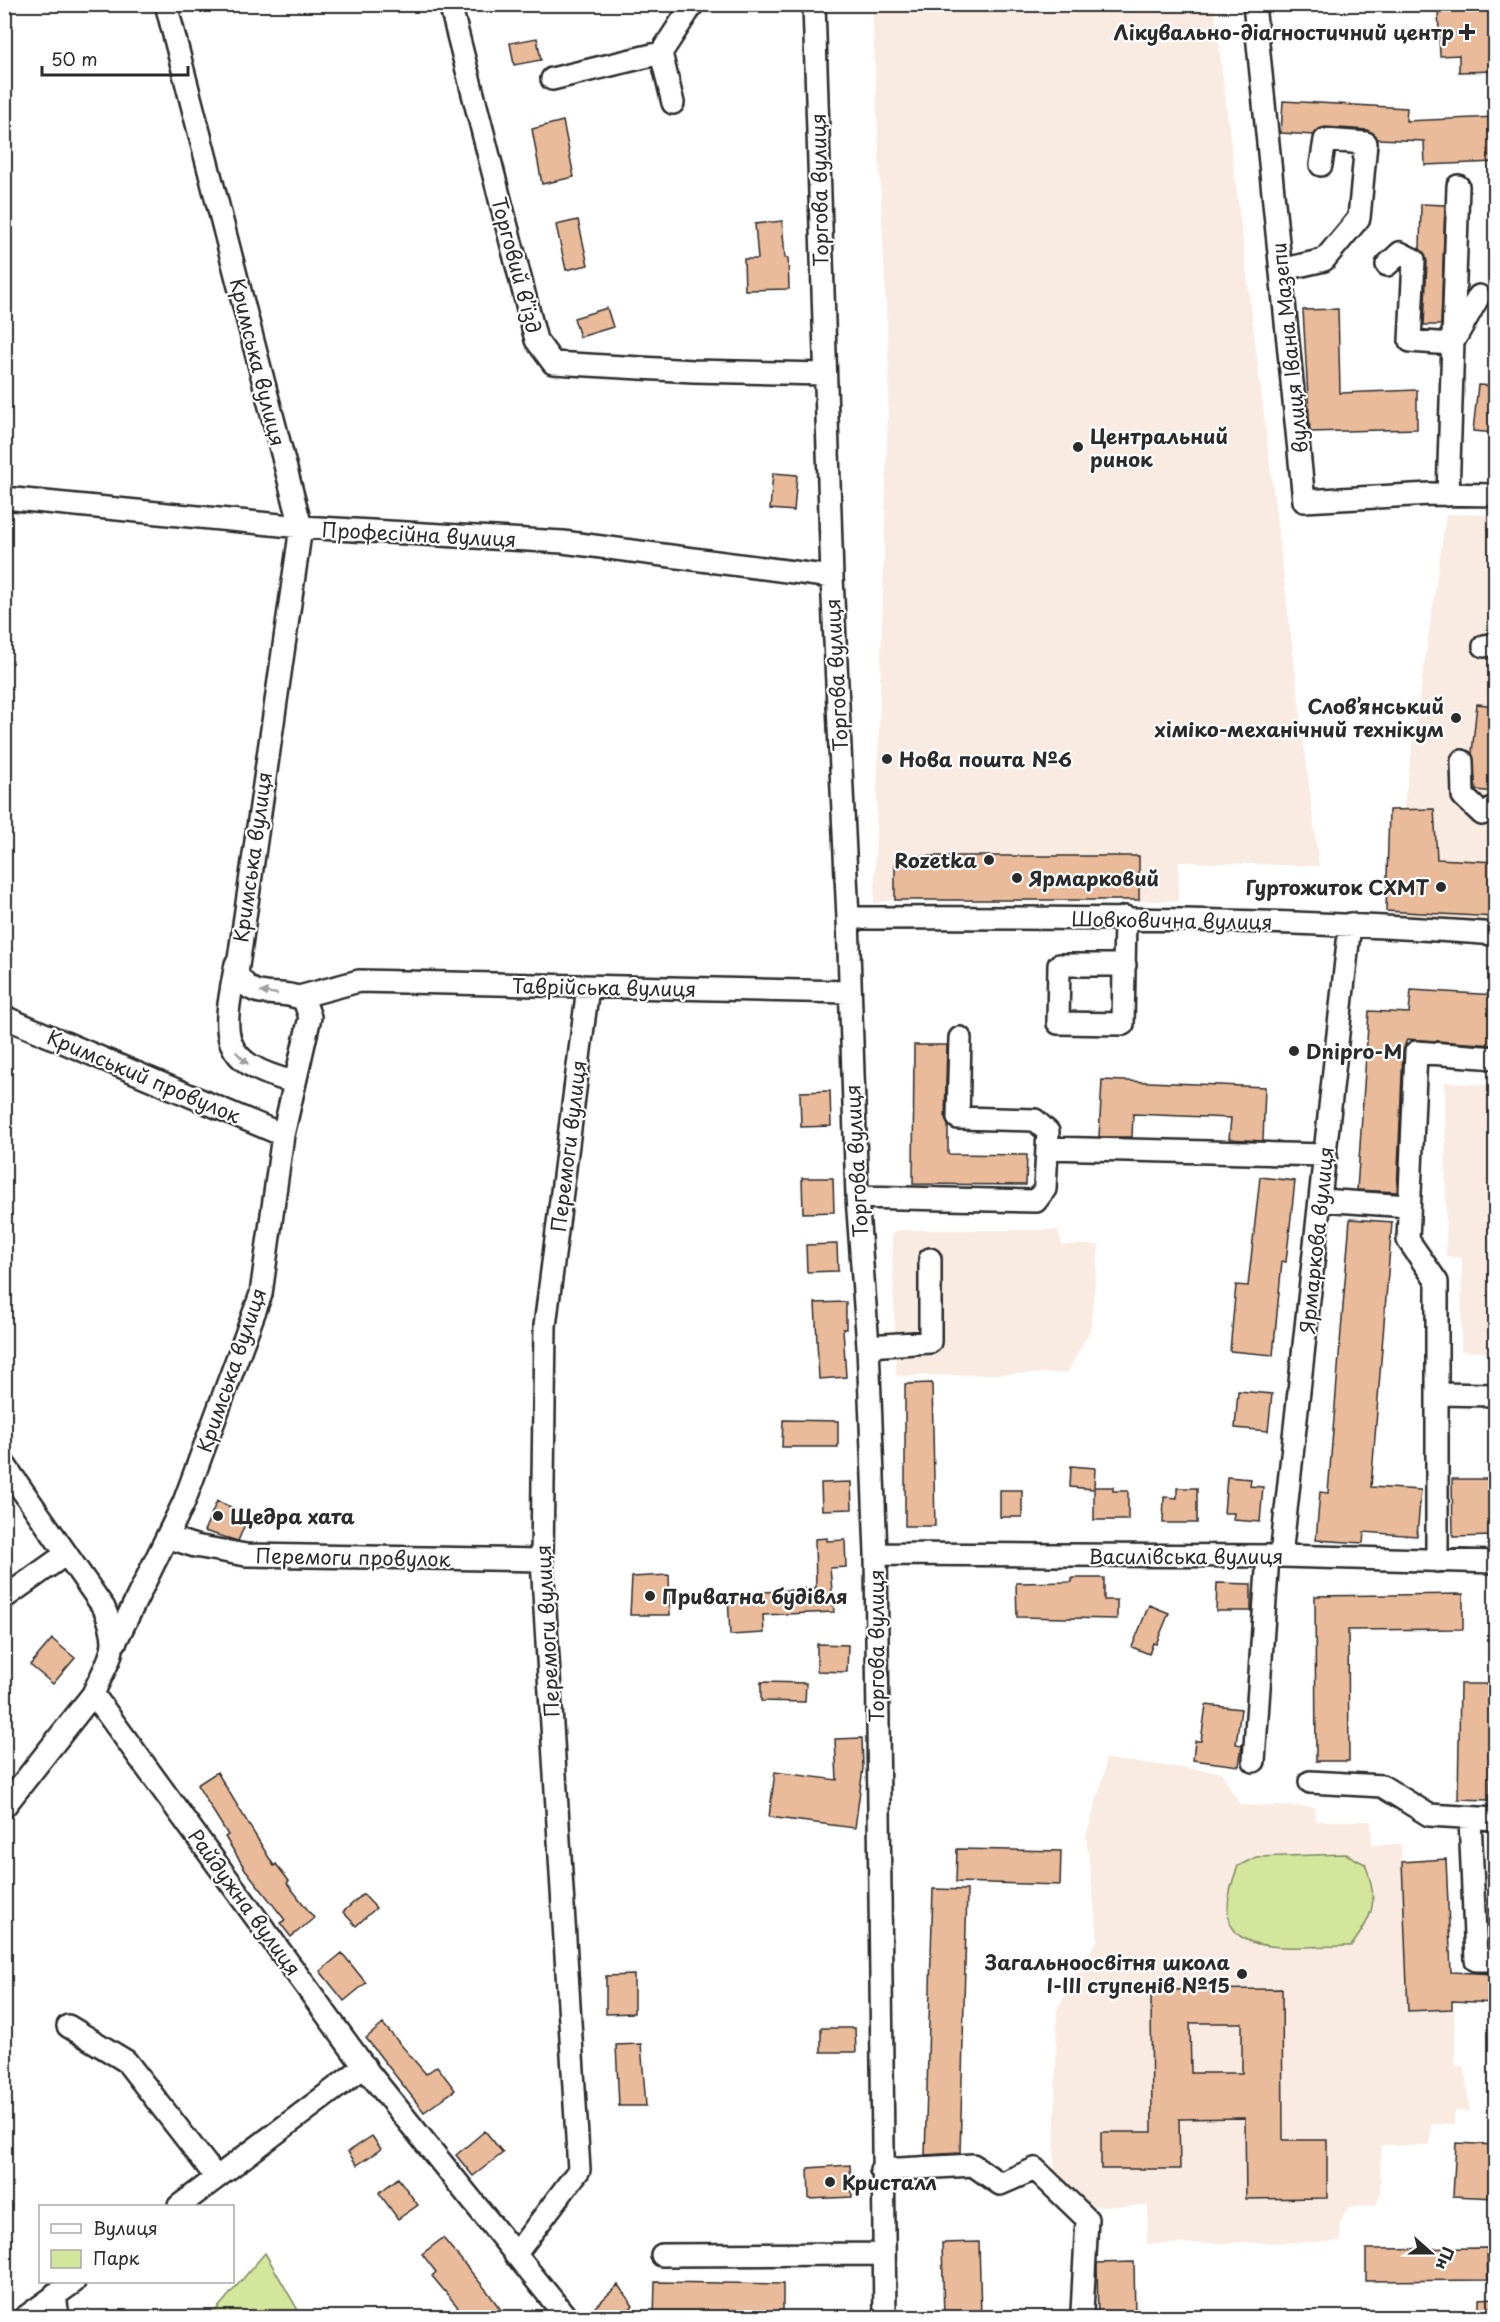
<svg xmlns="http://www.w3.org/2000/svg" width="1500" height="2322" viewBox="0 0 1500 2322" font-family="'Playpen Sans',sans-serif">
<rect width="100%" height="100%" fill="#fff"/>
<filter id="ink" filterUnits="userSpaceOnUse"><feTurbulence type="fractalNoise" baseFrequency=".0167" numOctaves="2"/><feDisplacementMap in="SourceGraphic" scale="12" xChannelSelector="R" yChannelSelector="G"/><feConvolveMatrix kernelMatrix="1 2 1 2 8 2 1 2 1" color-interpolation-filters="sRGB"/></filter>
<g filter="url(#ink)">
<path fill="#f9ebe1" d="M872,5H1214L1319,866L1179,862L1178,901L895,900L874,903L889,373Z
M1446,514L1495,515V928L1387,922Z
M1445,1082L1495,1086V1353L1461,1351L1462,1258L1446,1256Z
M899,1230H1058L1062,1245H1099L1090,1331L1067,1373L896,1376L892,1234Z
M1105,1759L1221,1772L1240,1805L1315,1807L1316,1821H1371L1372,1845L1401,1844L1408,2011L1454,2009L1456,2066H1464L1470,2112L1454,2111V2125L1431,2124L1430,2146L1381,2145L1380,2195L1376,2205L1348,2207L1340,2224L1341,2242L1147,2244L1148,2206H1084L1054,2174L1057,2009L1098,1939L1086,1836L1105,1771Z"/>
<path fill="#d3e69b" stroke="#7f8863" stroke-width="1.5" d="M1346,1854L1365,1864C1379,1900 1374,1916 1351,1946C1285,1945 1198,1966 1238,1866L1256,1857Z
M265,2253L302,2317H210Z"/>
<path fill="#eabb9a" stroke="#2b2b2b" stroke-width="1.5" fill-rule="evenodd" d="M1496,7V71L1459,72V55L1440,56L1438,9Z
M537,38L541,60L514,65L510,43Z
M1283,101L1407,108L1406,121L1496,117V162L1425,165L1424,141L1378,139L1367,130L1325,127L1319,129L1314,135L1281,133Z
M563,121L574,177L542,184L532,129Z
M1421,204L1445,205L1441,325H1424L1427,261L1420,249Z
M578,220L588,265L566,270L556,225Z
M782,221L785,258H788L789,289L745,290L744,259H758L755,224Z
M607,308L613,327L580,337L574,318Z
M1338,309L1340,393L1417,390V429L1310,432L1303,310Z
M1478,385L1496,386V433L1473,431Z
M773,473L797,475L794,511L770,509Z
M1477,704L1496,706V792L1476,790L1472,753Z
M1434,809L1437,859L1496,862V917L1386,911L1389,810Z
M895,856H1139V900H895Z
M1411,990L1496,995V1045L1407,1039L1403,1051L1397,1192L1357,1190L1369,1011L1409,1013Z
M914,1045H947L945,1118L948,1125V1154L1027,1155L1026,1185L913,1184Z
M1102,1080L1265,1087L1263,1141L1229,1139L1231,1118L1133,1114L1132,1137H1099Z
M830,1091L831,1126L801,1127L800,1092Z
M1260,1177L1295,1181L1286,1262L1282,1261L1273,1355L1230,1351L1236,1285L1248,1286Z
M802,1178H833L834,1212L803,1213Z
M1350,1219L1392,1222L1371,1487L1421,1490L1417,1536L1364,1532L1363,1543L1316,1540L1320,1492L1328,1493Z
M837,1244L838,1271L807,1272L806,1245Z
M846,1302V1329H843L846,1377L819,1379L815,1303Z
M932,1383L935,1526H905V1384Z
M1238,1391L1272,1394L1268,1431L1235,1428Z
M783,1420L838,1421V1447H782Z
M1071,1466L1095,1468L1094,1487H1113V1491H1128V1520H1094V1489L1070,1487Z
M1227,1477L1251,1479L1250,1486L1263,1487L1260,1522L1233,1520L1234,1513H1224Z
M1452,1479H1491V1495H1496V1536L1453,1537Z
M851,1482L852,1509L822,1510L821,1483Z
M1177,1488H1197V1523H1163L1164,1497L1177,1498Z
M1000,1490H1022V1517H1000Z
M217,1501L249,1515L238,1541L204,1531Z
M827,1538V1541L845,1540L846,1567L830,1568L834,1612L763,1615L764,1633L730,1635L728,1595L816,1588L815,1539Z
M669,1575L670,1615H630L632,1577Z
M1072,1578H1104V1600H1117V1619L1017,1617L1016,1583L1072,1582Z
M1217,1583L1251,1584V1611H1216Z
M1463,1594V1629L1348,1630L1349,1761H1316L1315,1596Z
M1149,1605L1169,1613L1156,1644L1153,1643L1149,1654L1132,1647Z
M52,1639L75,1658L53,1684L30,1665Z
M817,1644L848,1645L847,1672L817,1671Z
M761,1682L806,1683L805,1702L761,1701Z
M1460,1684H1492L1490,1800L1458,1799Z
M1206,1705L1241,1709L1236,1744L1242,1745L1239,1766L1193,1760L1195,1741H1201Z
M862,1738L863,1768L855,1828L769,1817L775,1772L837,1780L835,1739Z
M217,1772L274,1866L276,1864L289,1881L287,1883L314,1918L291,1937L280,1923L285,1920L245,1869L225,1837L228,1835L197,1785Z
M957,1849L1061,1851L1060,1885L956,1882Z
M1446,1859L1451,1972L1496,1974V2003L1452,2001V2009L1408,2011L1402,1862Z
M933,1889L967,1890L960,2153L925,2155Z
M363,1894L376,1908L356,1926L343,1912Z
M342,1953L366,1983L344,2001L320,1971Z
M634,1975V2013L606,2014V1976Z
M1282,1989L1283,2140H1327V2198L1246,2199L1245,2118L1179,2119L1180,2169H1101V2132H1152L1151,1990ZM1190,2023H1242V2073H1191Z
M383,2024L426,2074L437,2066L455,2090L424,2112L366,2038Z
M821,2028H855L856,2052H821Z
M641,2044L646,2106H619L616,2045Z
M485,2131L503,2153L473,2176L456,2155Z
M372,2136L381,2149L357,2165L348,2152Z
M1456,2143L1496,2145V2198L1453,2196Z
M850,2165L852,2197L809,2199L808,2168Z
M398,2178L418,2205L398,2219L379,2193Z
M443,2238L487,2291L507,2318H467L432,2276L436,2272L422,2254Z
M979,2242L981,2318H944L942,2243Z
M1487,2248L1488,2280L1366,2281V2249Z
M1134,2262L1135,2318H1098L1097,2263Z
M655,2282L783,2284V2318H654Z
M618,2285L633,2306L620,2318H602L595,2307Z
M1496,2298V2318H1479V2299Z"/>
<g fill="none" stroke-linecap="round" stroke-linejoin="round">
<defs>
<path id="minor" d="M450,4L536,340L553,363L693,371L824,374
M814,4L832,577L848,918L857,1197L868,1346L876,1554L885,2318
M1254,4L1304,501L1430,494L1496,495
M552,79L661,53
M673,103L661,53L693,4
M1387,265L1400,253L1414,260L1410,341L1452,344L1479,296
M1281,270L1324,260L1359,218L1366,143L1325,140L1321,165
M1448,495L1458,186
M4,498L301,527L563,542L832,577
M1484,646L1496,644
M1462,761L1463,796L1482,814L1496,806
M1125,917L1123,1024L1058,1023L1059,965H1125
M848,918C1064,917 1280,918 1496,934
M236,964C223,1033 215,1062 294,1082
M299,997L359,981L849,992
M4,1017L283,1135
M960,1038L958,1118L1035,1120L1048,1132L1047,1148
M857,1197L1036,1201L1045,1189L1047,1148L1326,1155
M1321,1200L1408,1206
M868,1346L930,1342V1259
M1437,1394L1496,1395
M4,1464L104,1608C122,1649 110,1655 93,1694L369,2073L567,2318
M167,1537L195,1546L246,1555L542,1560
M876,1554L1281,1556L1496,1562
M1281,1556L1350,924
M1437,1561V1282L1408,1240L1416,1052L1496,1058
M4,1598L66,1554
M115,1643L184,1502L261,1294L283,1135L310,1017L304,1000C279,986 254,1005 237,973L301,527L166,4
M1254,1761L1268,1556
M1310,1782L1382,1786L1429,1815L1496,1819
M4,1807L93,1694
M1470,1818L1476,1960H1496
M68,2026L126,2061L216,2177
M881,2170L973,2165L1000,2184L1035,2169L1087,2219L1082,2312
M179,2206L365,2066
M515,2255L579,2170L542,1560L545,1326L588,987
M662,2255L883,2254
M55,2294L58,2318
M24,2318L74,2282"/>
</defs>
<use href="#minor" stroke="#2b2b2b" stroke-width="26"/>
<path stroke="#2b2b2b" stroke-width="4" stroke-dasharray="4.5 4.5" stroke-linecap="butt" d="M916,2312V2318"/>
<use href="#minor" stroke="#fff" stroke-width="21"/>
</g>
<defs><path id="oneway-solid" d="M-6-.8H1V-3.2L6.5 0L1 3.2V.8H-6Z" transform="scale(1.5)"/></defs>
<g fill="#a0a0a0">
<use href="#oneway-solid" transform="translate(269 993) rotate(-174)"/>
<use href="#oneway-solid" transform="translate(242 1058) rotate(45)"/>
</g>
</g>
<g fill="#2b2b2b" stroke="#fff" stroke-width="2">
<path d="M1464 23h6v6h6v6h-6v6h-6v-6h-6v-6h6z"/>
<circle cx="1078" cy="447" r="6"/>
<circle cx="1456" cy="718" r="6"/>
<circle cx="887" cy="759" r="6"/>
<circle cx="989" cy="860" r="6"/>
<circle cx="1017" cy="878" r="6"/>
<circle cx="1441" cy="887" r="6"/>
<circle cx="1294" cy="1051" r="6"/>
<circle cx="218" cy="1516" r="6"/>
<circle cx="650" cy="1596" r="6"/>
<circle cx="1242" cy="1974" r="6"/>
<circle cx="830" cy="2182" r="6"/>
</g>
<g text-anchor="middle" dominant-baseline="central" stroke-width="4.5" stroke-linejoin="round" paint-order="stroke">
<g font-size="20" font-weight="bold" fill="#2b2b2b" stroke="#fff" text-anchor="start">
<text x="1454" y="32" text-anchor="end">Лікувально-діагностичний центр</text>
<text x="1090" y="436">Центральний<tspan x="1090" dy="23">ринок</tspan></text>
<text x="1444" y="706" text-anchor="end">Слов’янський<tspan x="1444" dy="23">хіміко-механічний технікум</tspan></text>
<text x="899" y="759">Нова пошта №6</text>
<text x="977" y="860" text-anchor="end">Rozetka</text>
<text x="1029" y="878">Ярмарковий</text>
<text x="1429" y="887" text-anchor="end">Гуртожиток СХМТ</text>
<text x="1306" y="1051">Dnipro-M</text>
<text x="230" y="1516">Щедра хата</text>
<text x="662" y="1596">Приватна будівля</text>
<text x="1230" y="1962" text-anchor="end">Загальноосвітня школа<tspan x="1230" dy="23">І-ІІІ ступенів №15</tspan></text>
<text x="842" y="2182">Кристалл</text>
</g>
<g font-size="20" fill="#2b2b2b" stroke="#fff">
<text transform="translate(819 190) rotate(-91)">Торгова вулиця</text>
<text transform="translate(517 265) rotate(75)">Торговий в’їзд</text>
<text transform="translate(1289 348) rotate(-96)">вулиця Івана Мазепи</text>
<text transform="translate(258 362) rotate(76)">Кримська вулиця</text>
<text transform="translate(419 534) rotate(3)">Професійна вулиця</text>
<text transform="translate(836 675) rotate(-93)">Торгова вулиця</text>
<text transform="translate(252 857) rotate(-82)">Кримська вулиця</text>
<text transform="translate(1172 920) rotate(1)">Шовковична вулиця</text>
<text transform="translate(604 987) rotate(1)">Таврійська вулиця</text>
<text transform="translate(144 1076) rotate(23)">Кримський провулок</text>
<text transform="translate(568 1146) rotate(-83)">Перемоги вулиця</text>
<text transform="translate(856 1161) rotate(-93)">Торгова вулиця</text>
<text transform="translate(1316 1240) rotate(-84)">Ярмаркова вулиця</text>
<text transform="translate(231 1370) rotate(-71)">Кримська вулиця</text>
<text x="1186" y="1556">Василівська вулиця</text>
<text transform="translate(353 1557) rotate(1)">Перемоги провулок</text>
<text transform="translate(547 1631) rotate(-93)">Перемоги вулиця</text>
<text transform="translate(876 1646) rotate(-90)">Торгова вулиця</text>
<text transform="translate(245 1902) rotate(54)">Райдужна вулиця</text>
</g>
</g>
<rect width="1500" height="2322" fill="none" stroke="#fff" stroke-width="24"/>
<rect x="12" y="12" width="1476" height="2298" fill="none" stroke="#2b2b2b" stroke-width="2" filter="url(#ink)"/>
<rect x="39" y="2205" width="195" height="78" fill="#ffffff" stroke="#aaaaaa" stroke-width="1.5"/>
<rect x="51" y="2224" width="30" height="9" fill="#ffffff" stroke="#aaaaaa" stroke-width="1.5"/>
<text x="93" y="2235" font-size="18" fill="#2b2b2b">Вулиця</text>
<rect x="51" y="2250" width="30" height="18" fill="#d3e69b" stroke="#aaaaaa" stroke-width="1.5"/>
<text x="93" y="2265" font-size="18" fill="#2b2b2b">Парк</text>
<g transform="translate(1431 2253) rotate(111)" stroke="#ffffff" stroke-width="4.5" paint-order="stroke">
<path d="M0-4.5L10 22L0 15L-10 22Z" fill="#2b2b2b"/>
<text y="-9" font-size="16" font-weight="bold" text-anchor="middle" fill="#2b2b2b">Пн</text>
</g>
<path d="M42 66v9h146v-9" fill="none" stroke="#2b2b2b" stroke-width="3"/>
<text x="51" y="66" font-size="18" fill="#2b2b2b" stroke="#ffffff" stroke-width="4.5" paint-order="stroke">50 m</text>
</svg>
